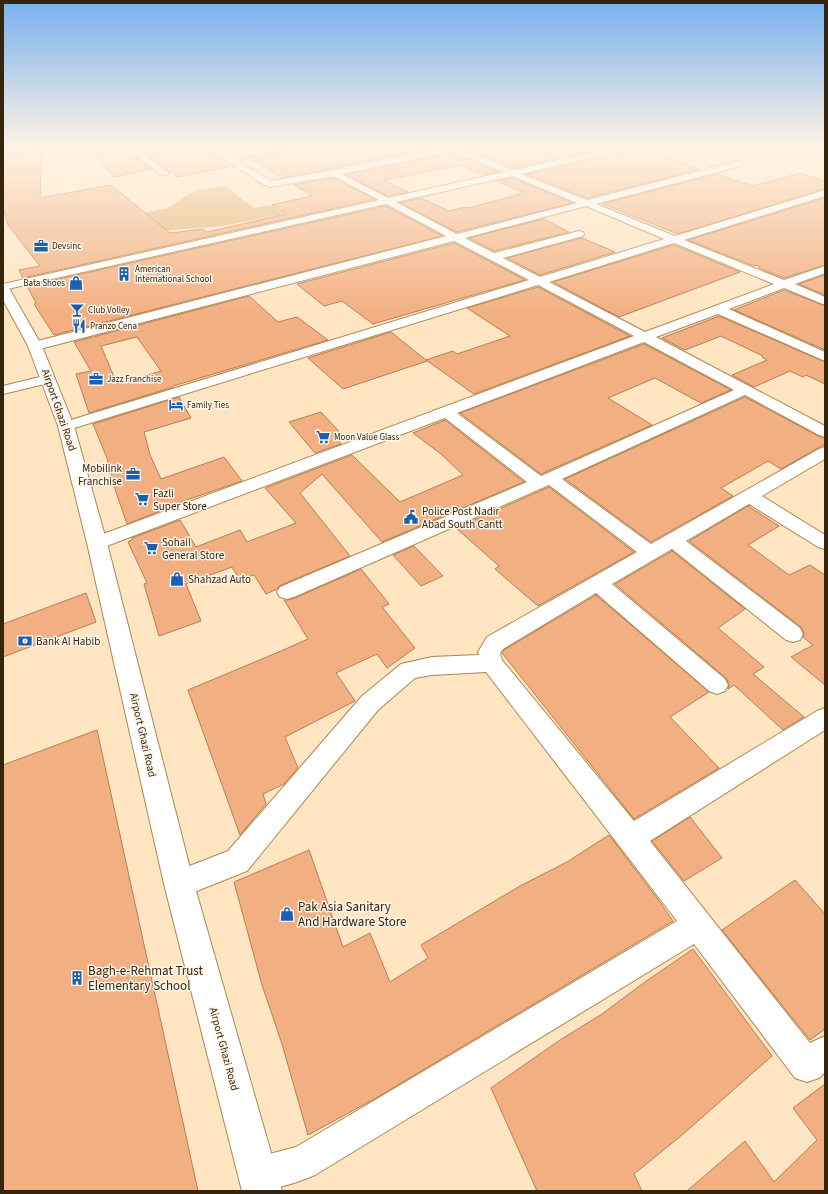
<svg xmlns="http://www.w3.org/2000/svg" width="828" height="1194" viewBox="0 0 828 1194" font-family="'Source Sans 3',sans-serif">
<rect width="100%" height="100%" fill="#ffe5c2"/>
<path fill="#e0b16e" d="M225,186L254,208L271,205L283,214L223,226L105,235L94,223L168,208L194,191Z"/>
<path fill="#f2b082" stroke="#b67d55" fill-rule="evenodd" d="M34,147H42L40,198L111,185L170,233L203,229L207,232L286,214L272,205L312,196L294,185L333,178L375,199L23,278L19,270L40,266L8,225L3,207V154L29,151Z
M180,147H203L233,166L177,177L145,153Z
M295,147H438L282,178L248,157L286,150Z
M464,147H613L513,168L464,148Z
M634,147H692L693,153L670,159L701,169L587,198L526,174L629,150Z
M122,148L131,155H133L152,169L114,177L91,153Z
M452,153L499,172L484,175L460,165L384,180L408,192L388,196L346,175Z
M800,173L825,181V189L678,234L603,204L716,174L753,186Z
M512,178L572,203L457,232L400,203L421,198L449,211L466,207L469,208L524,193L497,181Z
M825,198V265L784,278L759,268L758,265L754,266L688,240Z
M386,206L442,236L54,335L34,304L36,303L27,286Z
M544,219L569,232L494,251L469,238Z
M582,238L615,252L540,275L507,258Z
M454,243L525,280L373,324L342,301L324,306L297,284Z
M674,245L740,272L619,317L553,282Z
M825,275V295L799,284Z
M538,287L630,336L474,394L426,360L453,351L457,354L510,336L467,308Z
M784,290L825,306V350L734,310Z
M249,296L278,322L297,317L328,340L173,386V387L89,413L76,374L91,371L74,342ZM137,337L161,371L117,384L101,346Z
M719,316L825,362V384L806,375L803,377L790,371L754,387L732,375L767,360L762,357L763,356L721,336L685,350L662,338Z
M391,332L427,361L343,389L308,358Z
M644,344L731,390L701,403L655,378L608,398L652,425L541,474L460,413Z
M179,397L191,418L144,432L150,455L161,479L224,457L242,481L172,505L173,506L127,524L116,492L107,458L93,424Z
M745,397L818,436L825,438V444L781,469L768,461L721,488L733,496L651,542L565,479Z
M321,412L346,439L339,441L341,444L315,453L289,422Z
M445,420L524,482L382,542L322,474L300,493L350,556L279,586L277,589L266,594L254,575L240,580L232,567L186,584L201,621L159,636L144,584L147,583L128,542L132,540V538L180,520L196,547L240,530L247,542L296,523L265,488L352,455L400,502L463,475L441,454L413,433Z
M549,487L634,552L538,606L495,569L499,566L456,528Z
M748,506L779,526L748,545L789,575L810,565L825,575V685L791,657L813,645L803,637L804,633L801,627L689,541Z
M414,546L443,576L421,586L393,555Z
M672,551L745,609L718,628L764,667L753,674L804,717L783,730L734,685L728,689L729,684L726,678L615,584Z
M361,569L389,604L382,607L415,648L387,668L377,654L336,673L355,701L285,737L298,768L284,784L263,794L266,804L240,835L188,690L281,651L308,639L284,600H287L295,598Z
M86,593L96,622L3,657V624Z
M596,595L709,692L670,717L719,768L634,819L502,653L504,650Z
M97,730L198,1191H3V765Z
M690,817L722,858L684,881L652,841Z
M609,835L657,898L673,921L376,1098L308,1135L282,1044L262,985L234,882L309,850L343,947L370,933L390,982L428,958L421,945L520,886L567,862Z
M795,880L825,914V1029L810,1040L722,930Z
M693,949L772,1056L682,1135L634,1174L642,1191H537L491,1088L560,1040L602,1014L645,982Z
M825,1084V1191H687L745,1141L774,1182L817,1140L793,1108Z"/>
<g fill="none" stroke-linecap="round" stroke-linejoin="round">
<defs>
<path id="minor" d="M125,147H134L169,173L168,175H162Z
M206,147H215L227,154L273,147H290L286,149L234,158L271,181L334,170L445,147H463L461,149L513,170L619,147H633L629,149L521,174L587,200L738,161L741,162L742,164L741,166L596,204L675,236L825,190V196L684,240L784,280L825,266V273L795,284L825,297V305L784,288L729,309L825,352V361L718,314L656,337L825,426V437L819,435L745,395L562,479L651,544L819,449L825,447V459L762,496L825,535V549L818,547L749,504L686,541L800,628L803,634L800,640L793,642L786,640L672,549L612,584L725,679L728,685L725,691L717,694L709,691L596,593L503,649L500,653L502,660L634,821L817,711L825,708V730L650,841L810,1043L825,1036V1072L819,1078L807,1082L795,1078L694,944L315,1175C296,1183 265,1194 245,1188L240,1175L245,1162L258,1157L296,1147L677,921L486,672L432,675L415,678L378,710L247,871L179,898L169,894L165,884L169,874L228,851L362,696L401,664L432,657L479,655L478,652L487,637L637,552L549,485L294,597L287,599L280,597L277,592L280,587L527,482L445,418L104,547L97,549L90,547L88,543L90,539L634,336L538,285L71,429L66,431L61,429L58,426L61,423L529,280L454,241L40,349H30L28,346L30,343L446,236L386,204L3,290V284L379,200L333,176L271,187L264,185ZM452,151L504,172L388,198L342,174ZM512,176L577,203L457,234L396,202ZM586,206L664,239L540,277L503,258L583,236L584,234L583,232L579,231L494,253L465,238ZM674,243L774,284L645,332L549,282ZM644,342L734,390L541,476L457,413Z
M48,375L53,376L55,379L53,382L3,394V386Z"/>
<path id="tertiary" d="M3,147H33L29,150L3,153Z"/>
<path id="secondary" d="M3,284L8,285L9,288L42,346L74,426L107,543L194,884L282,1191H242L164,884L87,543L58,426L28,346L3,300Z"/>
</defs>
<use href="#minor" stroke="#ae874d" stroke-width="2"/>
<use href="#tertiary" stroke="#ae874d" stroke-width="2"/>
<use href="#secondary" stroke="#ae874d" stroke-width="2"/>
<use href="#minor" fill="#fff" fill-rule="evenodd"/>
<use href="#tertiary" fill="#fff" fill-rule="evenodd"/>
<use href="#secondary" fill="#fff" fill-rule="evenodd"/>
</g>
<linearGradient id="sky" x2="0" y2="1"><stop stop-color="#77b0ef"/><stop offset="0.47" stop-color="#fff3e4"/><stop offset="1" stop-color="#fff3e4" stop-opacity="0"/></linearGradient>
<rect width="828" height="314" fill="url(#sky)"/>
<defs>
<symbol id="office-bare" viewBox="-9 -9 18 18"><path d="M-6-3h4V-5.5h4V-3h4V5H-6ZM-1-4.5V-3h2v-1.5ZM-6 0V1H6V0Z" fill="#1b60b0" stroke="#fef5ea" stroke-width="2.5" paint-order="stroke"/></symbol>
<symbol id="building-bare" viewBox="-9 -9 18 18"><path d="M-4-6H4V6H1V3H-1V6H-4ZM-2.5-4.3h1.7v1.8h-1.7ZM.8-4.3h1.7v1.8H.8ZM-2.5-1h1.7V.8h-1.7ZM.8-1h1.7V.8H.8Z" fill="#1b60b0" stroke="#fef5ea" stroke-width="2.5" paint-order="stroke"/></symbol>
<symbol id="shop-bare" viewBox="-9 -9 18 18"><path d="M-5-2.5h2.3a2.7 3.5 0 0 1 5.4 0H5L5.5 6h-11ZM-1.5-2.5h3a1.5 2.3 0 0 0-3 0Z" fill="#1b60b0" stroke="#fef5ea" stroke-width="2.5" paint-order="stroke"/></symbol>
<symbol id="bar-bare" viewBox="-9 -9 18 18"><path d="M-6-5H6L.8 .8V4.5H3.5V6h-7V4.5H-.8V.8Z" fill="#1b60b0" stroke="#fef5ea" stroke-width="2.5" paint-order="stroke"/></symbol>
<symbol id="restaurant-bare" viewBox="-9 -9 18 18"><path d="M-5-6h1v4h1v-4h1v4h1v-4h1v5L-1.5 .5V6h-2V.5L-5-1ZM5-6V6H3V1.5H1.5Q1.5-4 5-6Z" fill="#1b60b0" stroke="#fef5ea" stroke-width="2.5" paint-order="stroke"/></symbol>
<symbol id="hotel-bare" viewBox="-9 -9 18 18"><path d="M-6-4.5h1.5V1H6V5H4.5V3h-9V5H-6ZM-4 0a1.8 1.8 0 1 1 3.6 0ZM.5 0V-2.5h3Q6-2.5 6 0Z" fill="#1b60b0" stroke="#fef5ea" stroke-width="2.5" paint-order="stroke"/></symbol>
<symbol id="supermarket-bare" viewBox="-9 -9 18 18"><path d="M-6-5.5h2.5l.6 2H6L4.5 2H-2.5L-4.4-4H-6ZM-1.5 3.2a1.3 1.3 0 1 0 .1 0ZM3 3.2a1.3 1.3 0 1 0 .1 0Z" fill="#1b60b0" stroke="#fef5ea" stroke-width="2.5" paint-order="stroke"/></symbol>
<symbol id="civic-bare" viewBox="-9 -9 18 18"><path d="M-.6-6.5H3V-4.5H.6V-3L4-1V1h2V6H-6V1h2V-1L-.6-3ZM-1.2 2.5V6h2.4V2.5Z" fill="#1b60b0" stroke="#fef5ea" stroke-width="2.5" paint-order="stroke"/></symbol>
<symbol id="bank-bare" viewBox="-9 -9 18 18"><path d="M-6-4H6V4H-6ZM0-2.3a2.3 2.3 0 1 0 0 4.6a2.3 2.3 0 1 0 0-4.6Z" fill="#1b60b0" stroke="#fef5ea" stroke-width="2.5" paint-order="stroke"/></symbol>
</defs>
<g fill-rule="evenodd">
<use href="#office-bare" x="31" y="236" width="20" height="20"/>
<use href="#building-bare" x="114" y="264" width="20" height="20"/>
<use href="#shop-bare" x="66" y="273" width="20" height="20"/>
<use href="#bar-bare" x="67" y="300" width="20" height="20"/>
<use href="#restaurant-bare" x="69" y="316" width="20" height="20"/>
<use href="#office-bare" x="86" y="369" width="20" height="20"/>
<use href="#hotel-bare" x="166" y="395" width="20" height="20"/>
<use href="#supermarket-bare" x="313" y="427" width="20" height="20"/>
<use href="#office-bare" x="123" y="464" width="20" height="20"/>
<use href="#supermarket-bare" x="132" y="489" width="20" height="20"/>
<use href="#civic-bare" x="401" y="507" width="20" height="20"/>
<use href="#supermarket-bare" x="141" y="538" width="20" height="20"/>
<use href="#shop-bare" x="167" y="569" width="20" height="20"/>
<use href="#bank-bare" x="15" y="631" width="20" height="20"/>
<use href="#shop-bare" x="277" y="904" width="20" height="20"/>
<use href="#building-bare" x="67" y="968" width="20" height="20"/>
</g>
<g text-anchor="middle" dominant-baseline="central" stroke-width="3" stroke-linejoin="round" paint-order="stroke">
<g font-size="9" fill="#36250d" stroke="#fef5ea" text-anchor="start">
<text x="52" y="246">Devsinc</text>
<text x="135" y="269">American<tspan x="135" dy="10">International School</tspan></text>
<text x="65" y="283" text-anchor="end">Bata Shoes</text>
<text x="88" y="310">Club Volley</text>
<text x="90" y="326">Pranzo Cena</text>
<text x="107" y="379">Jazz Franchise</text>
<text x="187" y="405">Family Ties</text>
<text x="334" y="437">Moon Value Glass</text>
</g>
<g font-size="11" fill="#36250d" stroke="#fef5ea">
<text transform="translate(59 410) rotate(71)">Airport Ghazi Road</text>
<text transform="translate(143 735) rotate(77)">Airport Ghazi Road</text>
<text transform="translate(224 1049) rotate(75)">Airport Ghazi Road</text>
</g>
<g font-size="11" fill="#36250d" stroke="#fef5ea" text-anchor="start">
<text x="122" y="468" text-anchor="end">Mobilink<tspan x="122" dy="13">Franchise</tspan></text>
<text x="153" y="493">Fazli<tspan x="153" dy="13">Super Store</tspan></text>
<text x="422" y="511">Police Post Nadir<tspan x="422" dy="13">Abad South Cantt</tspan></text>
<text x="162" y="542">Sohail<tspan x="162" dy="13">General Store</tspan></text>
<text x="188" y="579">Shahzad Auto</text>
<text x="36" y="641">Bank Al Habib</text>
</g>
<g font-size="13" fill="#36250d" stroke="#fef5ea" text-anchor="start">
<text x="298" y="907">Pak Asia Sanitary<tspan x="298" dy="15">And Hardware Store</tspan></text>
<text x="88" y="971">Bagh-e-Rehmat Trust<tspan x="88" dy="15">Elementary School</tspan></text>
</g>
</g>
<rect width="828" height="1194" fill="none" stroke="#36250d" stroke-width="8"/>
</svg>
